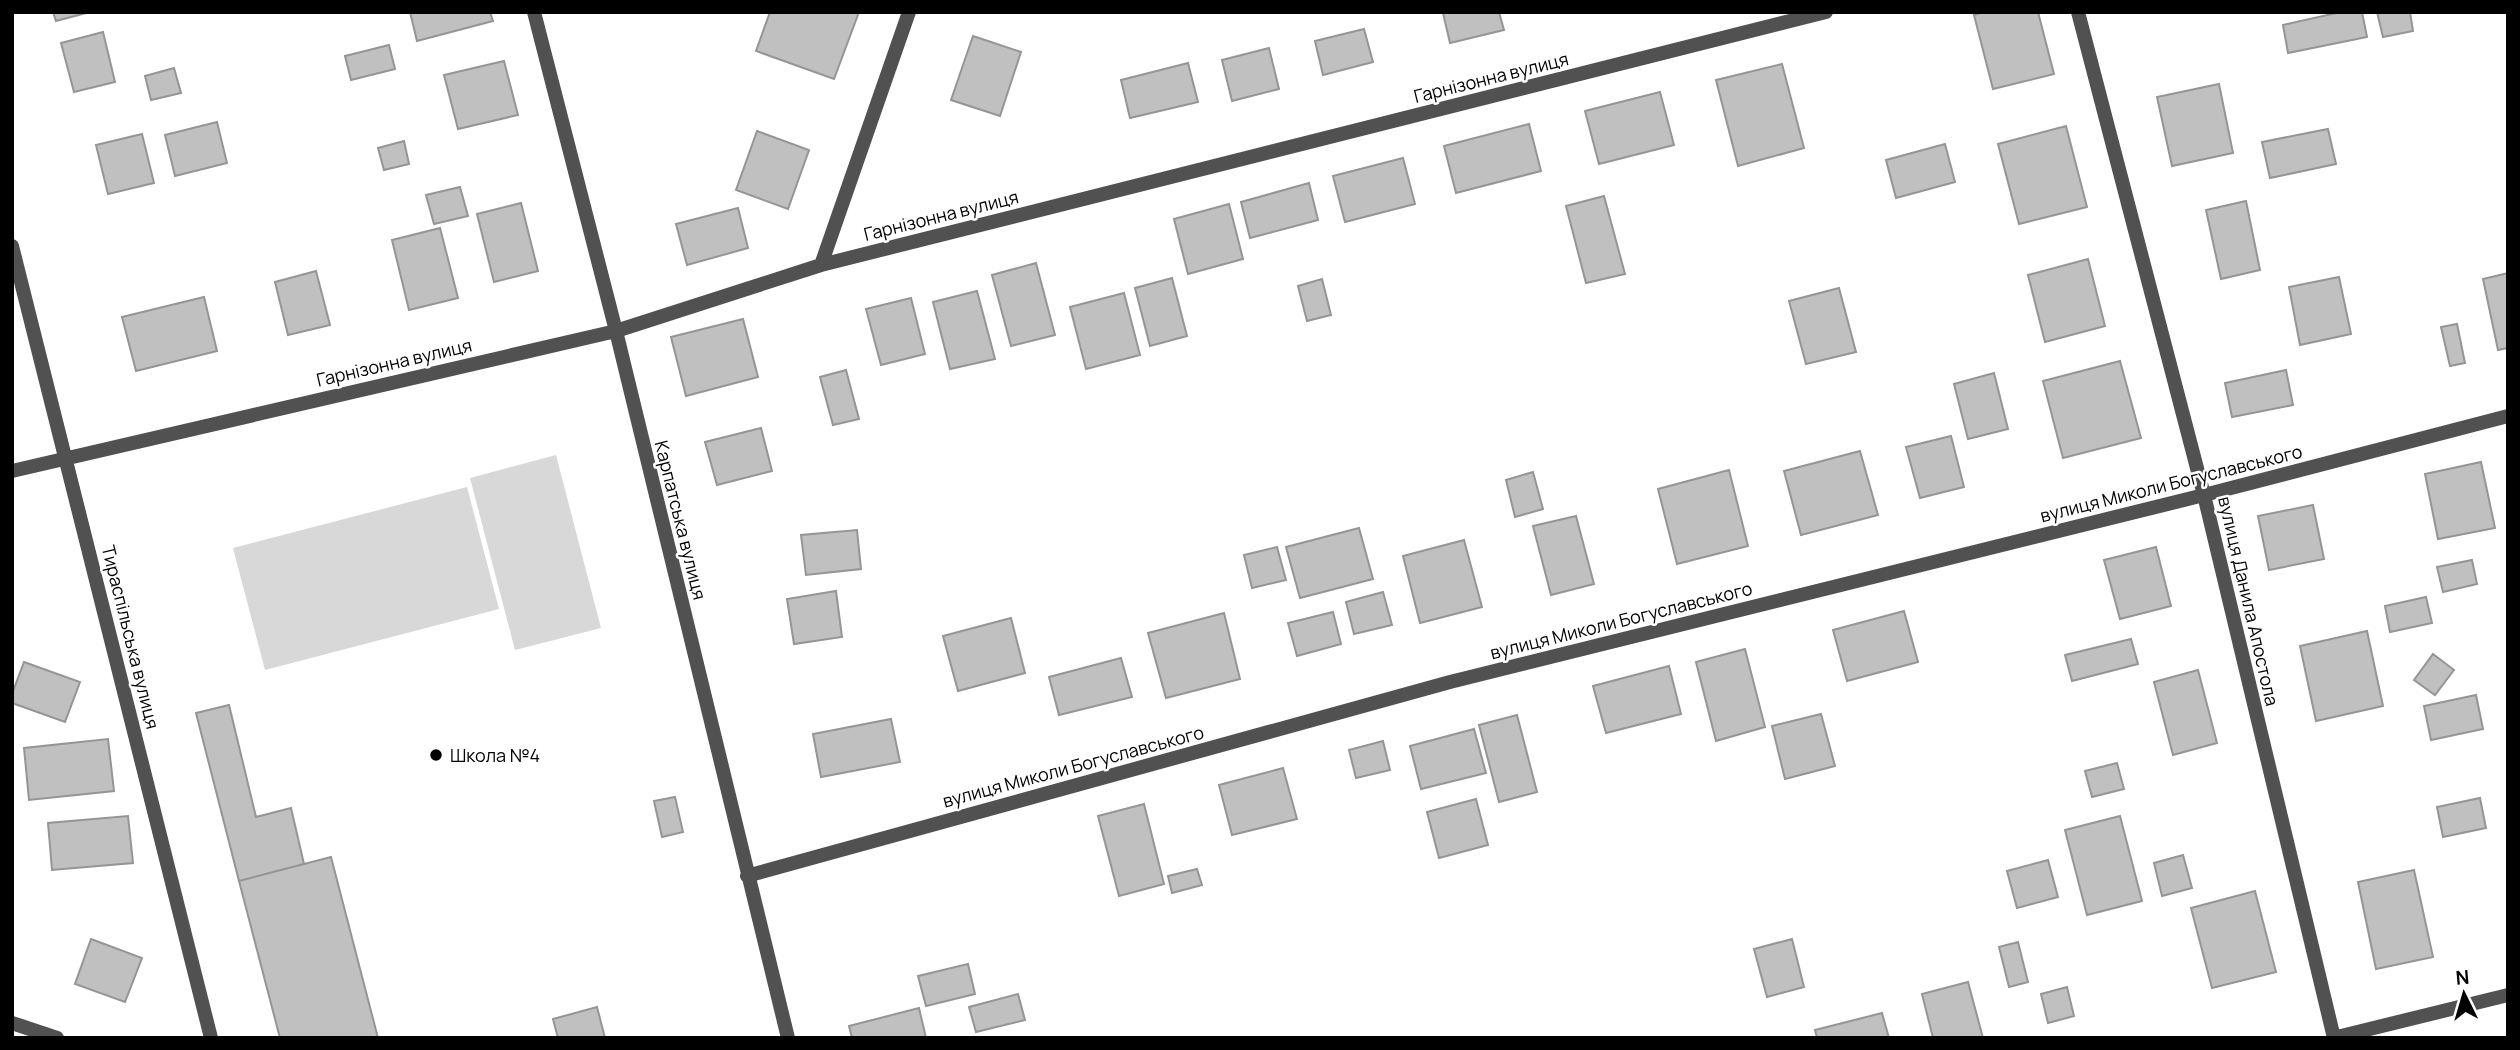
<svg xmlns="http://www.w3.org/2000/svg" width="2520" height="1050" viewBox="0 0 2520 1050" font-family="Manrope,sans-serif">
<rect width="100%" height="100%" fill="#fff"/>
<path fill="#d8d8d8" d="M556,455L601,628L515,650L470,478Z
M467,487L499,609L265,670L233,548Z"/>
<path fill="#c0c0c0" stroke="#959595" stroke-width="2" d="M53,12H90L56,21Z
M410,12H490L493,21L417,41Z
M770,12H859L834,79L756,51Z
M1448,12H1499L1504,30L1450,43L1443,13Z
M1983,12H2038L2054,74L1993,89L1974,15Z
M2341,12H2362L2367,37L2288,53L2283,25Z
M2377,12H2410L2413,31L2383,37Z
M1364,29L1373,62L1323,75L1315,41Z
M103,32L115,82L74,92L61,43Z
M973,36L1021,52L1000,116L951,100Z
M389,45L395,69L351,80L345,56Z
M1269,48L1279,89L1232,101L1222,60Z
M504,61L518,115L458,129L444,75Z
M1188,63L1198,102L1130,118L1121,80Z
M1782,64L1804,148L1738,166L1716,80Z
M174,68L181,93L151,100L145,76Z
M2219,84L2233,153L2172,166L2157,97Z
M1660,92L1674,145L1599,164L1585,111Z
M217,122L227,163L175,176L165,135Z
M1529,124L1541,171L1456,193L1444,146Z
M2066,126L2087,207L2019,224L1998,144Z
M2328,129L2336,164L2270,178L2262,142Z
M757,131L809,150L788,209L736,190Z
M142,134L154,183L108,194L96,145Z
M404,141L409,164L384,170L378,148Z
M1945,144L1955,182L1896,198L1886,160Z
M1403,158L1415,204L1345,222L1333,176Z
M1309,183L1318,220L1250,238L1241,202Z
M460,187L468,216L434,224L426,195Z
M1604,196L1625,274L1586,283L1566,206Z
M2246,201L2260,270L2221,279L2206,210Z
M521,203L538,271L494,282L477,214Z
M1229,204L1243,259L1188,274L1174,219Z
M738,208L748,248L687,265L676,224Z
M440,228L458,298L409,310L392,240Z
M2088,259L2105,326L2045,342L2028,275Z
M1036,263L1055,335L1011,346L992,275Z
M316,271L330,325L288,335L275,282Z
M2508,273V348L2498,350L2483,279Z
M2339,277L2351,334L2300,345L2289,287Z
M1172,278L1187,336L1150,346L1135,288Z
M1322,279L1331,315L1307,321L1298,286Z
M1839,288L1856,352L1806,364L1789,301Z
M977,291L995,359L950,369L933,302Z
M1124,293L1140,355L1086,369L1070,307Z
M204,297L217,351L136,371L122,317Z
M911,298L925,354L881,365L866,309Z
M743,319L758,377L686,396L671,337Z
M2457,324L2465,363L2450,366L2441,327Z
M2120,361L2141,438L2063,458L2043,381Z
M846,370L859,419L833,425L820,377Z
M2286,370L2293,405L2232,417L2225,383Z
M1994,373L2008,429L1968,439L1954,384Z
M761,428L772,471L717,485L705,442Z
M1951,436L1964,487L1920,498L1906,447Z
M1860,451L1878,515L1801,535L1784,471Z
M2481,462L2495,528L2438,539L2425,474Z
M1729,470L1748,546L1677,564L1658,489Z
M1533,472L1543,509L1515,517L1506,480Z
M2313,505L2324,559L2269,570L2258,516Z
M1576,516L1594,584L1551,595L1533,526Z
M1359,528L1373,579L1300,598L1286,547Z
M857,530L861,569L806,575L801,535Z
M1464,540L1482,607L1420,623L1403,556Z
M1277,547L1286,580L1252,588L1244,555Z
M2156,547L2171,606L2120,619L2104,560Z
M2472,560L2477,584L2443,592L2437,567Z
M836,591L842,637L794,644L787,599Z
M1383,592L1392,625L1354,634L1346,602Z
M2426,597L2432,623L2390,632L2385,606Z
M1904,611L1918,662L1847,681L1833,630Z
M1333,612L1341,644L1297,656L1288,623Z
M1224,613L1240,679L1166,698L1148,633Z
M1011,618L1025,673L958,691L943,636Z
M2367,631L2383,706L2316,721L2300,646Z
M2131,639L2138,664L2072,681L2065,655Z
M1745,649L1765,727L1716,741L1696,662Z
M2433,654L2454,670L2435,695L2414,680Z
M1121,658L1132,697L1059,715L1049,677Z
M24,662L80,682L65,722L12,703V694Z
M1669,666L1681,714L1606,733L1593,686Z
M2198,670L2217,743L2173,755L2154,682Z
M2476,695L2483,729L2431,740L2424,706Z
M229,705L256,817L291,808L304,864L239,881L196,713Z
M1821,714L1835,766L1785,779L1772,726Z
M1517,715L1537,792L1499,802L1479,725Z
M891,719L900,762L821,777L813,734Z
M1474,729L1486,773L1421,789L1410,746Z
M108,739L114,791L29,800L24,748Z
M1383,741L1390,770L1356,778L1349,750Z
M2117,763L2124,789L2092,797L2085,771Z
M1283,768L1297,819L1232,835L1219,785Z
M675,797L683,832L662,837L654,801Z
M2480,798L2486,828L2443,837L2437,807Z
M1476,799L1488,845L1439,858L1427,812Z
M1144,804L1164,884L1119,896L1098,816Z
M128,816L133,863L52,870L48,823Z
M2120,816L2142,901L2087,915L2065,830Z
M2183,855L2192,888L2162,896L2154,863Z
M331,857L378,1038H280L239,881Z
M2048,860L2058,897L2017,908L2007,871Z
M1197,869L1202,885L1172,893L1168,876Z
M2414,870L2433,957L2376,969L2358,882Z
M2255,891L2276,972L2212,988L2191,908Z
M91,939L142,958L125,1002L75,984Z
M1792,939L1804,987L1767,997L1754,949Z
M2018,942L2028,982L2009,987L1999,947Z
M968,964L975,994L926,1006L918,976Z
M1968,982L1983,1038H1933L1922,994Z
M2067,987L2074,1016L2048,1023L2041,994Z
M1018,994L1025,1020L976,1032L969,1007Z
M597,1007L605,1038H558L553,1019Z
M919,1008L926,1038H852L849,1026Z
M1882,1013L1889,1038H1817L1815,1030Z"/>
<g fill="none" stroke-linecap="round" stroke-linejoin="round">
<path stroke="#515151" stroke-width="14" d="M534,12L616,331L788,1038
M2078,12L2204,495L2334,1038
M12,246L211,1038
M821,265L909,12
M12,471L616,331L821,265L1826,12
M747,876L1450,682L2204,495L2508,416
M12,1023L57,1038
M2333,1038L2508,995"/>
</g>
<circle fill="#000" stroke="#fff" stroke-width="2.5" cx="436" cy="755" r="7"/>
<g text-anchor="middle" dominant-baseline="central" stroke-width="5" stroke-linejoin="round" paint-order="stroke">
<g font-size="18" fill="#000" stroke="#fff">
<text transform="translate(1491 77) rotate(-14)">Гарнізонна вулиця</text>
<text transform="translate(941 215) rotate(-14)">Гарнізонна вулиця</text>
<text transform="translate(394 362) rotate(-13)">Гарнізонна вулиця</text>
<text transform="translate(2171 483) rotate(-14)">вулиця Миколи Богуславського</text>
<text transform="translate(681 520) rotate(76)">Карпатська вулиця</text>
<text transform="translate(2249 601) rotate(77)">вулиця Данила Апостола</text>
<text transform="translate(1621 620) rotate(-14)">вулиця Миколи Богуславського</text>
<text transform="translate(131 637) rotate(76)">Тираспільська вулиця</text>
<text transform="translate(1073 766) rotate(-15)">вулиця Миколи Богуславського</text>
</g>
<g font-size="18" fill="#000" stroke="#fff" text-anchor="start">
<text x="450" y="755">Школа №4</text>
</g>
</g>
<rect width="2520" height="1050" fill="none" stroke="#000000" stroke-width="28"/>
<g transform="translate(2464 994) rotate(355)" stroke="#ffffff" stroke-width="5" paint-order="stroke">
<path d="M0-5L12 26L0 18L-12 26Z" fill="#000000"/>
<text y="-10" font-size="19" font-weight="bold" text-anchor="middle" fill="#000000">N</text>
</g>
</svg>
